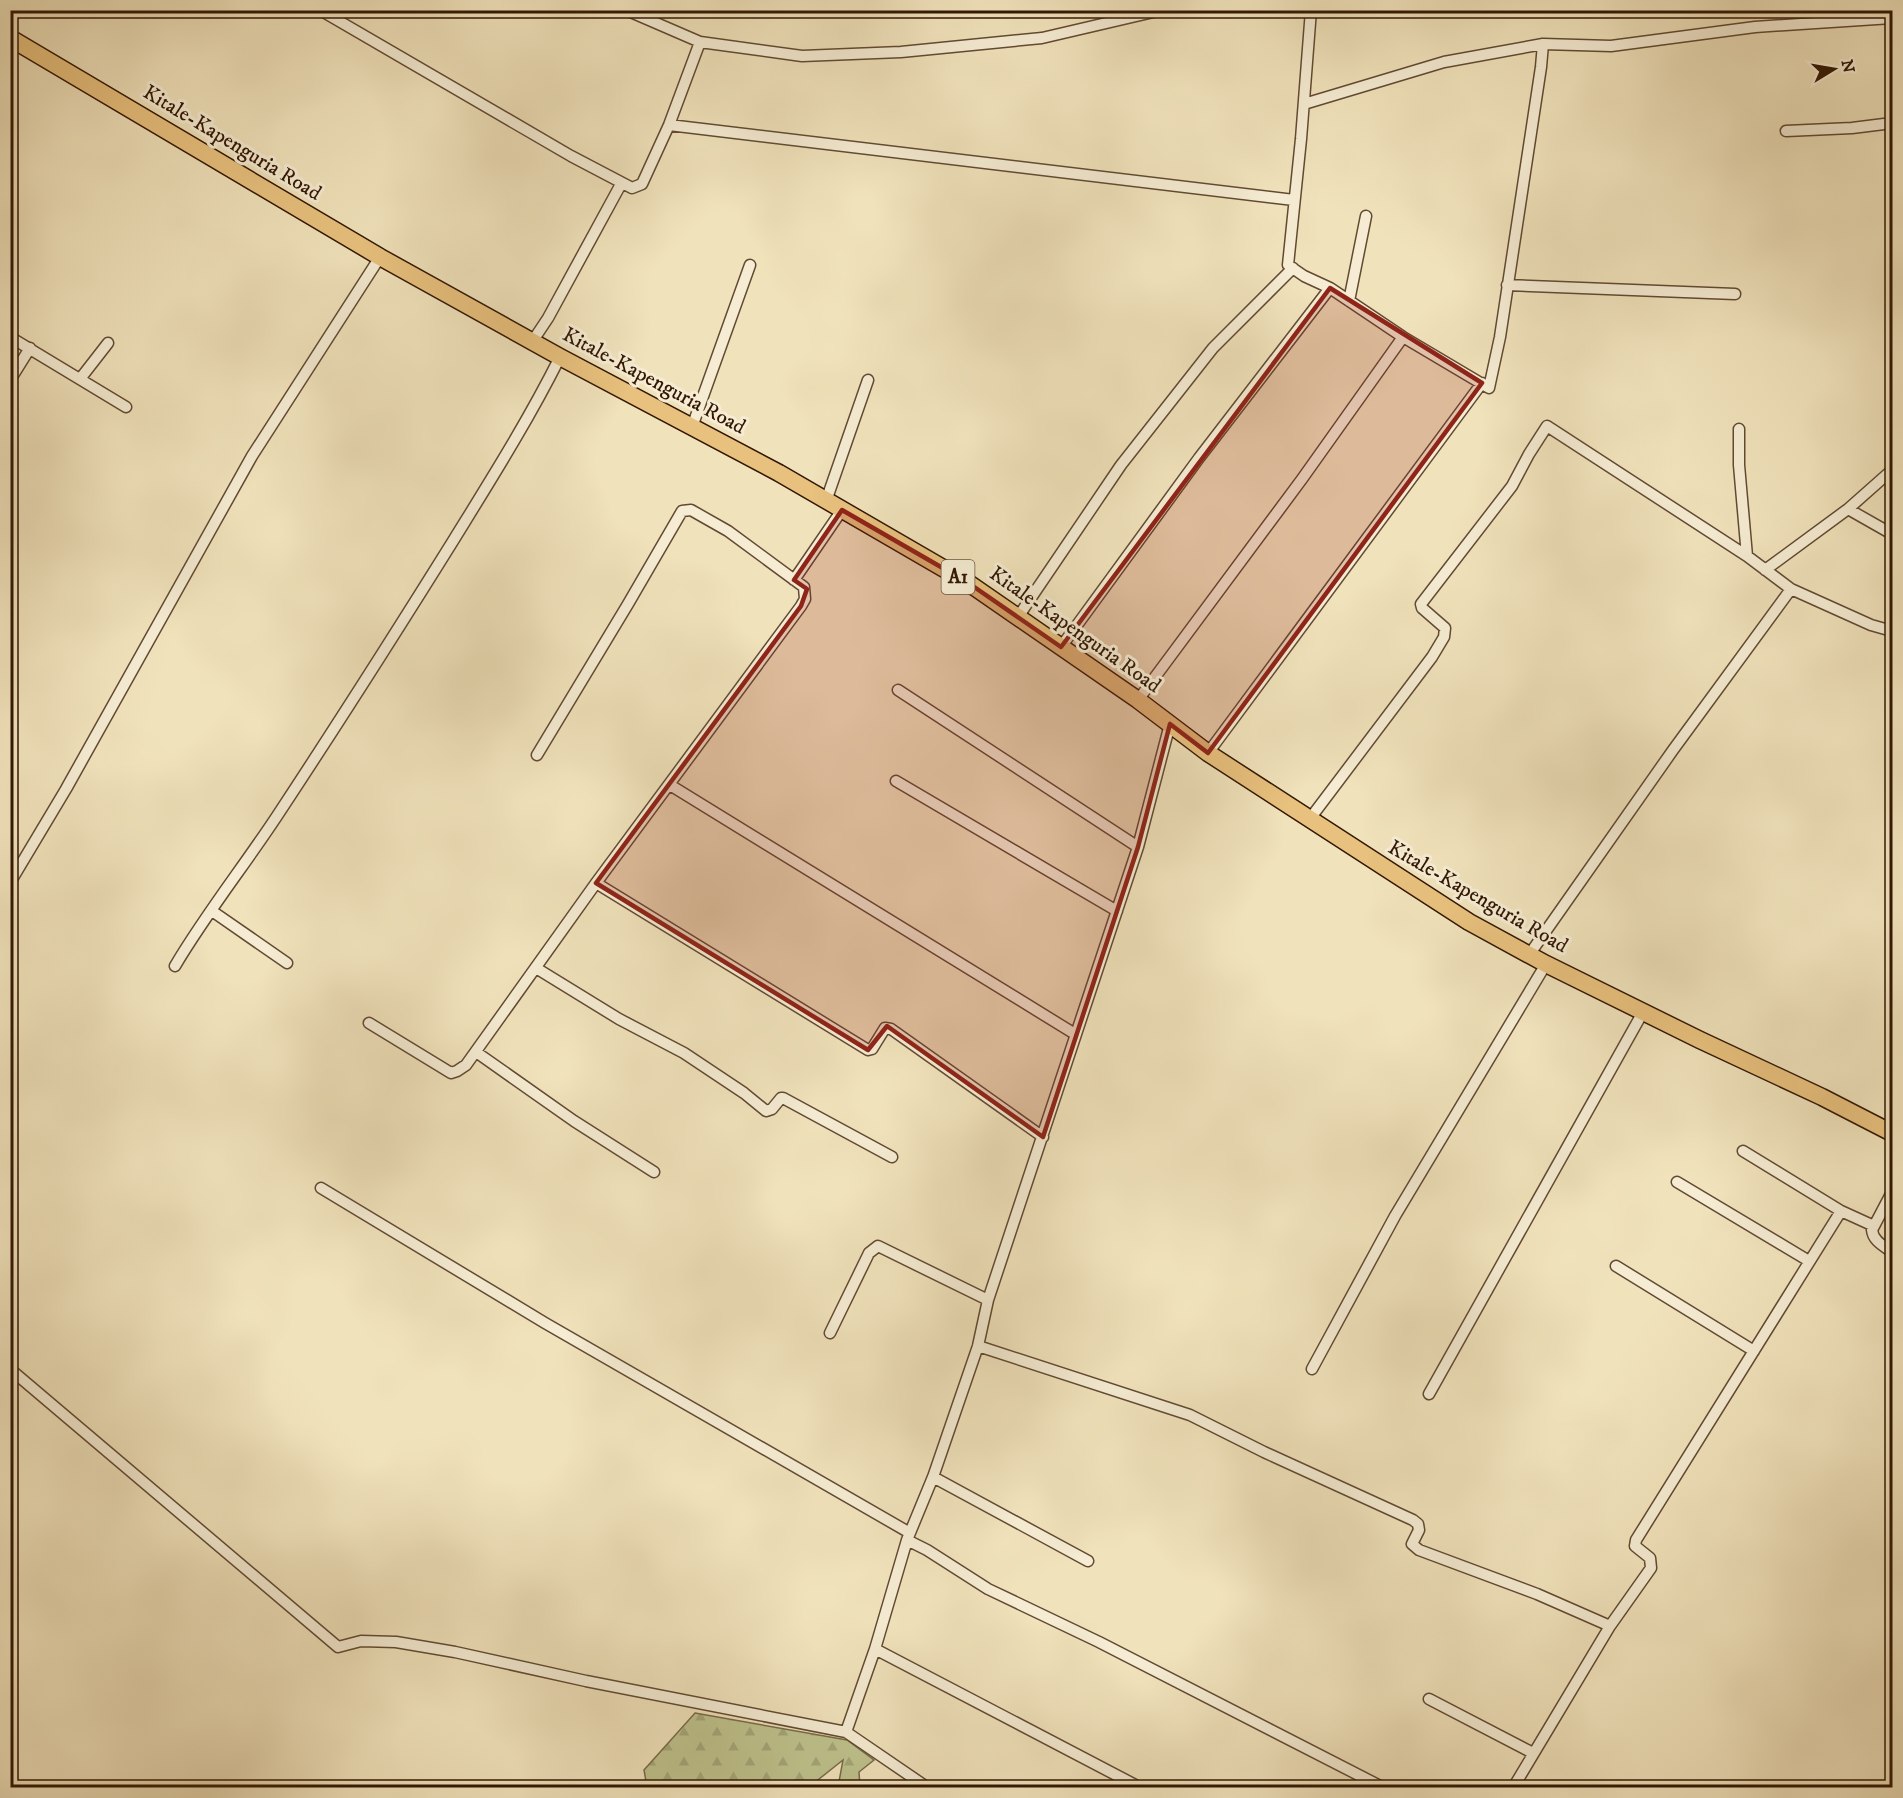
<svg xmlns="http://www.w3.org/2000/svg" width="1903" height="1798" viewBox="0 0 1903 1798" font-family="'IM FELL DW Pica',serif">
<defs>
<pattern id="forest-firs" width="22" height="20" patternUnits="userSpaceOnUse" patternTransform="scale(1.5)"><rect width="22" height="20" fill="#bec28d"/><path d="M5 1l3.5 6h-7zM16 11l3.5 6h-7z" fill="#a4a678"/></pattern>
</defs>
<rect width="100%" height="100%" fill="#f0e2bb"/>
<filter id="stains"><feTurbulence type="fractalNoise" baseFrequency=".00333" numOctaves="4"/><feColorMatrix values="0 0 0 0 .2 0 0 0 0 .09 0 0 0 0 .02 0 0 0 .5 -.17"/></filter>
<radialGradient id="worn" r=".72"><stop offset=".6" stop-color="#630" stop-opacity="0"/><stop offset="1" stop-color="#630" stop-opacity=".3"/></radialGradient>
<path fill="url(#forest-firs)" stroke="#786c48" stroke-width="1.5" d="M695,1713L847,1740L874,1760L859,1772L860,1787H838L843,1760L809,1787H647L644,1770Z"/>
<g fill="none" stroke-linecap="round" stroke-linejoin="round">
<defs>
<path id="minor" d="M320,10L571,156L632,188L642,184L669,125L700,42
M626,10L700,42L802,56L901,52L1042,38L1162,10
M1311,10L1301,139L1288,265L1304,276L1330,288L1403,337L1489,388L1500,337L1541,67L1543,44L1611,46L1755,27L1892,18
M1304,104L1444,62L1543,44
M669,125L1294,200
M1786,131L1852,128L1892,123
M1507,285L1735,294
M1349,301L1366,216
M10,337L126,407
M532,342L548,318L621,184
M80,379L108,343
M10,380L30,348
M692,427L750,265
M1739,429V465L1747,556
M826,501L868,380
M1848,509L1892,534
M1765,570L1848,509L1892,470
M794,580L842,510
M1018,617L1121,465L1213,348L1293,268
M1061,647L1199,458L1330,288
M898,690L1138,847
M1138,700L1302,479L1403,337
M1208,753L1482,383
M896,781L1117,911
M670,785L1075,1034
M1309,820L1432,657L1444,637L1445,628L1422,608L1421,604L1512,486L1529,454L1547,426L1747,556L1791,589L1871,625L1892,631
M11,881L66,789L252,456L380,257
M596,883L868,1050L872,1049L885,1028L891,1029L1043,1137
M212,911L287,963
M1529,955L1673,750L1791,589
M175,966C205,915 244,866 277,816C337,725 395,634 453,541C490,481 528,421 560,357
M536,968L619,1019L684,1053L744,1093L766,1111L772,1109L781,1098H783L892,1157
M369,1023L451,1073L457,1071L466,1065L596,883L801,606L805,599L804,587L728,531L691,510L682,511L628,604L537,755
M476,1052L574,1121L654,1172
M1743,1151L1841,1211L1874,1226
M1677,1182L1809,1261
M321,1188L545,1323L910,1533
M1892,1192L1872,1230C1873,1241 1884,1246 1892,1252
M1616,1266L1754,1351
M830,1333L869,1253L878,1246L988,1300
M978,1346L1190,1415L1264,1452L1413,1520L1418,1524L1419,1530L1412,1544L1419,1550L1537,1594L1610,1626
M10,1369L338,1647L361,1641L396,1642L455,1652L586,1681L846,1732L928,1788
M1312,1369L1395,1216L1546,964
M1429,1394L1643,1012
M933,1477L1088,1561
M907,1540L927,1550L988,1589L1099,1642L1384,1788
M875,1649L1141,1788
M1429,1699L1533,1753
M846,1732L875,1649L907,1540L933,1477L978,1346L988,1300L1138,847L1170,724
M1513,1788L1610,1626L1651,1568L1650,1558L1635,1546L1636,1540L1841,1211
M1888,1788L1892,1780"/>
<path id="trunk" d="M10,38L380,257L560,357L779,473L967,582L1138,700L1208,753L1469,922L1546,964L1700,1040L1822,1097L1892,1133"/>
</defs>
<use href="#minor" stroke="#624a32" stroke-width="13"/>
<use href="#trunk" stroke="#321704" stroke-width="19"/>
<use href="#minor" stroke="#f5ecd3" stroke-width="10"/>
<use href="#trunk" stroke="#e8c17e" stroke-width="16"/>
</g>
<path fill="#8f2418" fill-opacity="0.2" stroke="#8f2418" stroke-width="4.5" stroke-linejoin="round" d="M1330,288L1482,383L1208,753L1170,724L1138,847L1043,1137L887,1026L868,1050L596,883L801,606L807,589L794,580L842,510L967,582L1061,647Z"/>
<g text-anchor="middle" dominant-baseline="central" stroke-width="6" stroke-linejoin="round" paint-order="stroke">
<rect fill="#f5ecd3" stroke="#6c5742" stroke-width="1.5" x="941.5" y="560" width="33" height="34" rx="4.5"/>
<g font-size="20" font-weight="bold" fill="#321704">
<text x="958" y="577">A1</text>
</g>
<g font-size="21" fill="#321704" stroke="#f5ecd3">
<text transform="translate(232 143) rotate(31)">Kitale-Kapenguria Road</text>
<text transform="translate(654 381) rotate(28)">Kitale-Kapenguria Road</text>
<text transform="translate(1075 630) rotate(35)">Kitale-Kapenguria Road</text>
<text transform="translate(1478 897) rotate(30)">Kitale-Kapenguria Road</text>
</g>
</g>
<rect width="1903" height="1798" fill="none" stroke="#f0e2bb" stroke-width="36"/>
<rect x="12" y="12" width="1879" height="1774" fill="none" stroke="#321704" stroke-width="3"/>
<rect x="18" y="18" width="1867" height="1762" fill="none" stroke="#321704" stroke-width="1.5"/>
<g transform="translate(1834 69) rotate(79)" stroke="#f5ecd3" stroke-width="4.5" paint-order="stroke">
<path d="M0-4.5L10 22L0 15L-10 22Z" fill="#321704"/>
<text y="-9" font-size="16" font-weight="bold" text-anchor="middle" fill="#321704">N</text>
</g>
<rect width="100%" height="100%" filter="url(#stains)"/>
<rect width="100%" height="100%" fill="url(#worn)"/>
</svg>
